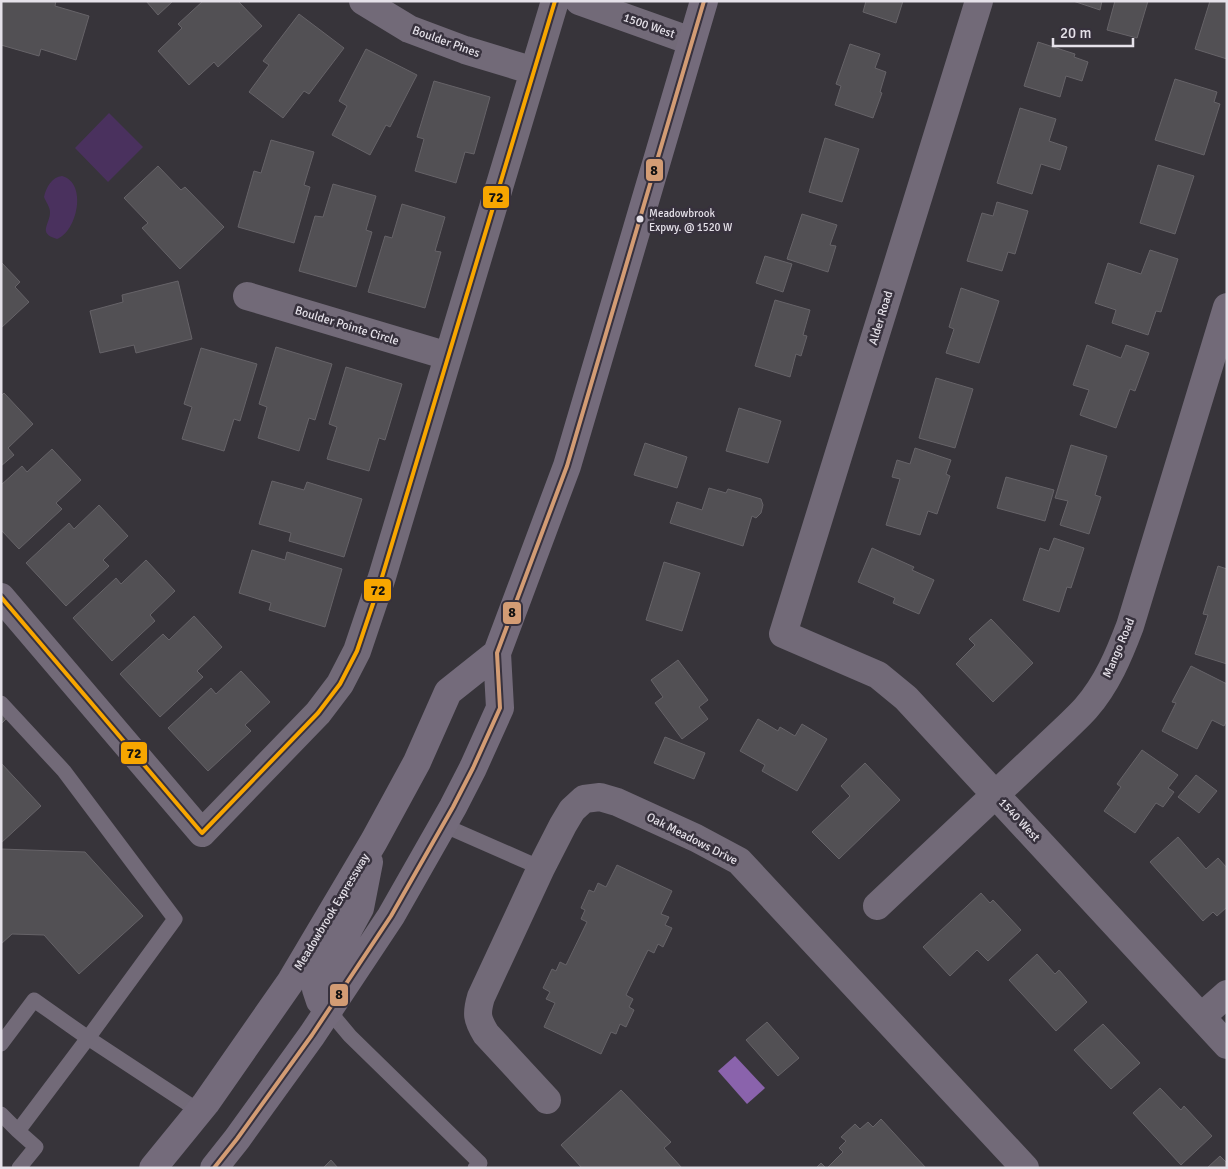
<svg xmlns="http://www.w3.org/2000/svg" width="1228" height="1169" viewBox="0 0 1228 1169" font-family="Signika,sans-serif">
<rect width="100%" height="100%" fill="#37343a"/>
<path fill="#4a315e" d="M109,113L143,147L108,182L75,148Z
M62,176C88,183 77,232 57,239C37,233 50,225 50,212C50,207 46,202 44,197C46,187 52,177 62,176Z"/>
<path fill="#8a63ac" d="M735,1056L765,1088L747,1104L718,1071Z"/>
<path fill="#525054" stroke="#666368" d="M1,1H56L55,6L89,16L76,60L41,49L39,56L1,45Z
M146,1H173L158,15Z
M203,1H238L262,26L218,67L214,62L189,85L158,51L182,28L178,24Z
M866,1H903L896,23L863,12Z
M1073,1H1102L1100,10Z
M1115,1H1148L1137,38L1107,30Z
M1210,1H1227V59L1195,49Z
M299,14L344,48L309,94L304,91L283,118L249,92L269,65L263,61Z
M1038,42L1075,54L1074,57L1088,62L1082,81L1066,76L1060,97L1024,86Z
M850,44L880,54L875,68L886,72L880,92L882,93L873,118L835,105L841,86L836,84Z
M366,49L417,75L390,127L386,125L370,155L332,135L347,106L339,101Z
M1175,79L1217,92L1214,102L1220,104L1204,155L1155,140Z
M434,81L490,97L474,154L465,152L456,183L415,171L424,139L417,137Z
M1020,108L1056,119L1049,141L1067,147L1060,170L1041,164L1032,194L997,183Z
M825,138L859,149L842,202L809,192Z
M271,140L314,152L304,185L310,187L294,243L238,227L254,171L261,173Z
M1158,165L1194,176L1175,234L1140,223Z
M158,166L181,190L185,187L224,227L180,269L142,228L148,223L124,198Z
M333,184L376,196L366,230L372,232L356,287L299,271L315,216L323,217Z
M997,202L1028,211L1015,254L1008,252L1002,271L967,261L982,213L993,216Z
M402,204L445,217L435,251L441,252L425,308L368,292L385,236L392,238Z
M802,214L837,225L830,245L836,246L828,272L787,259Z
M1150,250L1178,259L1161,312L1156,311L1148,335L1112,323L1116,310L1095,303L1108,263L1141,274Z
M765,256L792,264L783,292L756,283Z
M1,262L20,282L15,287L29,302L1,328Z
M178,281L192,339L136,353L134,345L100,353L90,311L123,302L122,295Z
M961,288L999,301L979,363L946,353L954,329L949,327Z
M775,300L810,310L803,335L807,336L801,356L796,354L790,377L755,366Z
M1087,345L1121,358L1126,345L1149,353L1135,391L1130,389L1116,428L1080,415L1089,390L1073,385Z
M276,347L332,364L315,420L309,418L299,451L258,438L267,407L259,404Z
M201,348L257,364L240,421L234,419L224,451L182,439L192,407L184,404Z
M346,367L402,384L385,440L379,438L369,471L327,459L337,427L329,424Z
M936,378L973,389L955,448L919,438Z
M4,393L33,424L8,448L14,455L1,466V396Z
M739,408L781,421L768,463L726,451Z
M645,443L687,457L677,488L634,475Z
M1071,445L1107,456L1095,495L1101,497L1089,534L1060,525L1068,501L1055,498Z
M915,448L951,460L946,474L950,476L937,514L928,511L920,535L886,525L900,479L892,477L897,460L910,464Z
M52,449L81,480L56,503L62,509L19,549L1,530V485L22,466L27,472Z
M1006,477L1054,490L1045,521L997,508Z
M272,481L304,490L307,482L362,499L344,557L289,541L291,533L259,524Z
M709,488L726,493L728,489L761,499L763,505L761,513L756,518L752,516L743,546L670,523L677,502L702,510Z
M99,505L128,536L103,560L109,566L66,606L26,563L69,523L74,529Z
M1054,538L1084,548L1071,588L1067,587L1059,612L1023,600L1040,548L1049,551Z
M872,548L914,567L912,570L934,580L919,614L893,603L895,598L858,582Z
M252,550L285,560L287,552L342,569L325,627L269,610L271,603L239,593Z
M146,560L175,591L150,615L155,621L112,661L73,618L116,578L121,584Z
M664,562L700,573L682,631L646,620Z
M1218,566L1227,569V664L1195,654L1208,615L1203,614Z
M194,616L222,647L197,671L203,677L160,717L120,674L163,634L169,640Z
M991,619L1033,663L993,702L956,664L975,645L969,639Z
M678,660L708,700L699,707L708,719L682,739L655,703L663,697L651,680Z
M1191,666L1227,684V720L1224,726L1212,720L1197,749L1162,731L1176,703L1172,702Z
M241,671L270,702L245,725L251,731L208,771L168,728L211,688L216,694Z
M1,710L8,717L1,724Z
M758,719L778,731L780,727L795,736L802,724L827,739L797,791L762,771L765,765L740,751Z
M665,737L705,753L694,779L654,763Z
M1142,750L1178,775L1168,788L1174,792L1163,807L1156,803L1135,833L1104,811L1121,787L1117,784Z
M1,763L41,806L1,843Z
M865,763L900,800L839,859L812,832L850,796L841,786Z
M1196,775L1217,791L1199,813L1178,797Z
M1178,837L1206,869L1218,858L1227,868V907L1217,916L1213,912L1203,921L1150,862Z
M1,849L85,852L143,916L79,974L44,935L12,934L1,944Z
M617,865L672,891L661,914L669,917L665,925L672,928L663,947L658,944L654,953L648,950L626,995L633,999L629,1007L634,1010L626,1027L620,1024L616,1034L611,1032L601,1054L544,1027L555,1003L546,999L550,992L543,988L552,969L556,971L560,962L566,965L587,922L581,919L585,910L581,908L589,890L594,892L598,883L606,887Z
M981,893L990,903L993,900L1021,930L988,961L977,950L950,976L923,947Z
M1037,954L1055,974L1059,970L1087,1002L1056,1031L1009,980Z
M767,1022L799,1058L778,1076L746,1040Z
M1103,1024L1140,1063L1111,1089L1074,1050Z
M1160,1088L1181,1110L1184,1106L1212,1136L1181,1165L1133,1113Z
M621,1090L671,1142L664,1148L682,1168H582L561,1145Z
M881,1119L926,1168H827L843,1152L839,1148L846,1141L841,1137L855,1124L860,1129L868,1122L873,1127Z
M1220,1156L1227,1163V1168H1207Z
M331,1160L338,1168H323Z
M821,1163L826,1168H816Z"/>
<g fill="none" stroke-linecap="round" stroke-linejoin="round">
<path stroke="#726a78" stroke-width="15" d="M1,703L64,771L175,919L88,1038L34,1000L1,1044
M443,825L541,868
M329,1011L350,1036L480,1163L475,1168
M1,1114L18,1131L88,1038L199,1111
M18,1131L36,1147L19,1168"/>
<path stroke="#726a78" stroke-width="28" d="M363,1L409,29L465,50L534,71
M579,1L691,41
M979,1L783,634L878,675L906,698L1227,1045
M247,296L448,356
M1,597L202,833L318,713L340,684L357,651L382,577L555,1
M877,906L1064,730C1071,723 1079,716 1086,708C1107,684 1119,655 1130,626L1227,307
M1201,1017L1227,994
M547,1100L486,1034C477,1019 476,1014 481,997L541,868L563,825L572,810L584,799L600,797L617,802L696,838L739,861L1025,1168"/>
<path stroke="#746b7b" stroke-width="28" d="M329,1011L320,1001L316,989L360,908L369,862
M153,1168L206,1103L291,981L374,841L417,762L448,692L497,653
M214,1168L237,1139L312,1035L391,916L453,807L473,768L500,708L497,653L567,466L704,1"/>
<defs>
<path id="bus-1" d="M1,597L202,833L318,713L340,684L357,651L382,577L555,1"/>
<path id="bus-2" d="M214,1168L237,1139L312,1035L391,916L453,807L473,768L500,708L497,653L567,466L704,1"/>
</defs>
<use href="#bus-1" stroke="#37313d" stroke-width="8"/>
<use href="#bus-2" stroke="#37313d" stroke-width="8"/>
<use href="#bus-1" stroke="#f7a600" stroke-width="4"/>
<use href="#bus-2" stroke="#d39c74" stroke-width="4"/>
</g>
<circle fill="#e5e1e9" stroke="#37313d" stroke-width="2" cx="640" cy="219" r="4.5"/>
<g text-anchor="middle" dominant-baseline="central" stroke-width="5" stroke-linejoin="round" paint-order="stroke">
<g font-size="11" fill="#e5e1e9" stroke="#37313d" text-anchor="start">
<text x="649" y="213">Meadowbrook<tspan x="649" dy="14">Expwy. @ 1520 W</tspan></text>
</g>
<g font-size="12" fill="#e5e1e9" stroke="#37313d">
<text transform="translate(649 26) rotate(19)">1500 West</text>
<text transform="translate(446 42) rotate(20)">Boulder Pines</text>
<text transform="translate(881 318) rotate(-73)">Alder Road</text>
<text transform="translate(347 326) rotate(17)">Boulder Pointe Circle</text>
<text transform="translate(1119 648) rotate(-67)">Mango Road</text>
<text transform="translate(1019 820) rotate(47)">1540 West</text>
<text transform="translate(692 839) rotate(27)">Oak Meadows Drive</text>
<text transform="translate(332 912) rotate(-59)">Meadowbrook Expressway</text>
</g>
</g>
<g stroke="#37313d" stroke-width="2">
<rect x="645" y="158" width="19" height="24" rx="5" fill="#d39c74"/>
<rect x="482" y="185" width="28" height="24" rx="5" fill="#f7a600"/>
<rect x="363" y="578" width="29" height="24" rx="5" fill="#f7a600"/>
<rect x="502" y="601" width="20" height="24" rx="5" fill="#d39c74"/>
<rect x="120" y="741" width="28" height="24" rx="5" fill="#f7a600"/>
<rect x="329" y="983" width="20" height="24" rx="5" fill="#d39c74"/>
</g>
<g font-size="14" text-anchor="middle" font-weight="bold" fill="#111">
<text x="654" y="175">8</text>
<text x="496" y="202">72</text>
<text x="378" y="595">72</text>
<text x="512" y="617">8</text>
<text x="134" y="758">72</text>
<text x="339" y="999">8</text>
</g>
<rect width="1228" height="1169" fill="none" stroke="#e5e1e9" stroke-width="5"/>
<path d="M1053 38v8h80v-8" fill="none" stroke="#e5e1e9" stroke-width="2.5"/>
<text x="1060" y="38" font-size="15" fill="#e5e1e9" stroke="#37313d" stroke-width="4" paint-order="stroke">20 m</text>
</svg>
